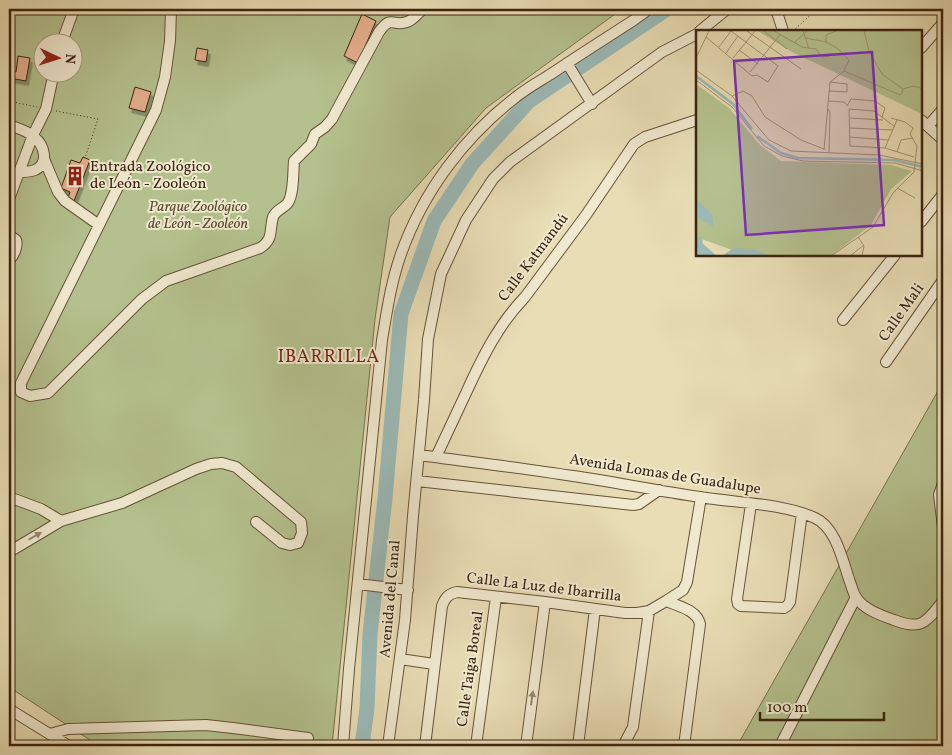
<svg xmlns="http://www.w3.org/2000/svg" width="952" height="755" viewBox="0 0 952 755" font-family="Vollkorn,serif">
<defs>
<filter id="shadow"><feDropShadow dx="2.5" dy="4.5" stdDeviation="0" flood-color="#0004"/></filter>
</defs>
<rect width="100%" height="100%" fill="#e8ddb5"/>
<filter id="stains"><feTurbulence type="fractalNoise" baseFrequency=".004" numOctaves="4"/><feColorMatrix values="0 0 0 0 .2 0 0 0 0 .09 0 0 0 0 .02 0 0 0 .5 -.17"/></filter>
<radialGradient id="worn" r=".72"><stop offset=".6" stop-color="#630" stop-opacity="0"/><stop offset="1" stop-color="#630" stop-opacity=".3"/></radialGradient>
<path fill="#b4c18e" stroke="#78724e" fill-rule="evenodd" d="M9,9H622L486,108L390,217L375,319L332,746H99L9,687ZM42,42H72V72H42Z
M943,382V746H737Z"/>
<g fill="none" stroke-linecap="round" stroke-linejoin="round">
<path stroke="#9bbab8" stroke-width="15" d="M362,746L367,708L370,634L385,498L401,314L434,221L472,164L529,101L667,9"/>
</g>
<path fill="#e5af8f" stroke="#3b240f" filter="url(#shadow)" d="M362,14L376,21L358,63L344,56Z
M197,48L208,50L206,62L195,60Z
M18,56L30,58L26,81L9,78V71L16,72Z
M135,87L151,92L145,112L129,108Z
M83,157L90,160L74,201L68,198L70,192L61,188L71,160L80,163Z"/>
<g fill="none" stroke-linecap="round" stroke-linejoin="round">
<defs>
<path id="minor" d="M171,9L170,41L165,77L156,110L21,383V392L30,396L48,393L142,299L166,281L260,248C274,239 269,231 273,217C276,210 282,209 287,204C294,196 293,172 294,161L311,144L315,134L325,127L332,119L379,32C392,14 392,27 407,22C413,20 418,13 423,9
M776,9L783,31
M700,31L727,9
M62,42L74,9
M921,48L943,23
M567,63L592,104
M921,120L943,140
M9,125C17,128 28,131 34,137C44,145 50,163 35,170C30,172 24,172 19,172
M928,126L943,109
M44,159L58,192L65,201L99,225
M9,199L33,135L46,109L54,72
M921,222L943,194
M9,235L16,240C18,246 14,256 9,260
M843,320L895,255
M886,362L943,280
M419,455C471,462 522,468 573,476C615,482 657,491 700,497C736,503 782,503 815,518C836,527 843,562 850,582C852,587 853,593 856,597C863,609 880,615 894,620C922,631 926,622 943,601
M436,457C446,436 456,414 466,393C482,358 498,325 525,297L586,215L634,144L645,137L697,120
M417,481L633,505L639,504L659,490
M9,497L41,509L61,521
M751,504L737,599L738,604L741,606L784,608L787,606L790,602L802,513
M943,527L939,495L943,483
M9,552L61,521L122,503L196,469L211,464L222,463L236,467L301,522L302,533L298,543L290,545L282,543L256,522
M358,584L408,590
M666,601C678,606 697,610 700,624L684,746
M400,659L434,664
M9,709L69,746
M50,734L68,729L206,725L233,728L308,738
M343,746L349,669L382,340C387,311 391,282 401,254C423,192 464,137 516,97C527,88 540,81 551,74C579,55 606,38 634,20L649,9
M388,746L405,620L413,516L424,400L428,339L441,274L466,220L493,179L510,162L662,52L697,34
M425,746L442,606C445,598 448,594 457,592L545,602L625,613H637L649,611L666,601L683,590L687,582L701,497
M476,746L496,597
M526,746L545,602
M578,746L595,609
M623,746L633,727L649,611
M780,746L856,597"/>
</defs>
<use href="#minor" stroke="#665238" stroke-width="12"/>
<path stroke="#3b240f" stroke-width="1" stroke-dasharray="1 2.5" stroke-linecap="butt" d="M793,31L817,9
M9,101L37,107
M56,111L98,119L85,158"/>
<use href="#minor" stroke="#f0e9cf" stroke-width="10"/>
</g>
<defs><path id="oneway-solid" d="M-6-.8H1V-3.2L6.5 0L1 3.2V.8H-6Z" transform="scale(1.25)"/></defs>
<g fill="#96866f">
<use href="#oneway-solid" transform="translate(35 536) rotate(-30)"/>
<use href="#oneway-solid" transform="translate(532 698) rotate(-82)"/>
</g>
<defs>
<symbol id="building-bare" viewBox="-9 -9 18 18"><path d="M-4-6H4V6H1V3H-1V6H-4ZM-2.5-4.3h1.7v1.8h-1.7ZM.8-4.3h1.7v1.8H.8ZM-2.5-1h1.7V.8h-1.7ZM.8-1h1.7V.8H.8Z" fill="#8f2418" stroke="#f0e9cf" stroke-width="2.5" paint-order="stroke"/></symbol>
</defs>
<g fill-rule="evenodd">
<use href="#building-bare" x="61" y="162" width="28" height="28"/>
</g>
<g text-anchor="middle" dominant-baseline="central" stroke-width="4" stroke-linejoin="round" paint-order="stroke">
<g font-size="15" fill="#3b240f" stroke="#f0e9cf" text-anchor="start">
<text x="90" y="167">Entrada Zoológico<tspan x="90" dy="17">de León - Zooleón</tspan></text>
</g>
<g font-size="15" font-style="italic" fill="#594b2f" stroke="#f0e9cf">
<text x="198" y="207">Parque Zoológico<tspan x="198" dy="17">de León - Zooleón</tspan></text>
</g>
<g font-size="15" fill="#3b240f" stroke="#f0e9cf">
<text transform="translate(534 258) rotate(-53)">Calle Katmandú</text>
<text transform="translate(902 313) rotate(-55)">Calle Mali</text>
<text transform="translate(665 475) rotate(9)">Avenida Lomas de Guadalupe</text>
<text transform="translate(544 588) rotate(7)">Calle La Luz de Ibarrilla</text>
<text transform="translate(391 599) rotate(-85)">Avenida del Canal</text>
<text transform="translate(471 669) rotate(-82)">Calle Taiga Boreal</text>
</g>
<g font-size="18" letter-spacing="1" fill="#7a1f14" stroke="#f0e9cf">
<text x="329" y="357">IBARRILLA</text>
</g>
</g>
<g transform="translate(696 30)">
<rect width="226" height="226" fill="#e8ddb5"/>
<path d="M62,1H226V84L96,22ZM0,54L33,78L64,115L85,131L195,135L216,141L195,159L175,195L135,226H53L0,207Z" fill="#b4c18e"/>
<path d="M0,169L16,184L17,196L0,187ZM0,192L1,207H6L7,214L21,226H0ZM38,218L60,220L75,226H26Z" fill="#9bbab8"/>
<path fill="none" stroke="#9bbab8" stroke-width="2.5" d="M0,46L37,74L56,99M61,106L85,123L102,128L198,130L227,137"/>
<path fill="none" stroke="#a39373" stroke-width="1" d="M51,1L105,39M68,1L91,19M78,1L106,17L120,19L126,27L134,26M107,1L113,19M10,7L56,46L61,45L72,52L82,36L35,1M110,8L130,12L141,18L153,30L148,41M130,12V5L140,1M98,13L111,1M23,17L35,1M43,20L62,34M30,23L42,6M0,28L13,1M37,28L59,1M0,40L36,66L47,61L56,66L69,87L105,110L128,119M148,41L204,65L206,63L207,59L186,44L173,21L168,1M54,42L84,5M0,50L36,77L68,116L86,126L107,131L199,133L227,141M207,59L218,56L227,59M133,61L151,62V54L134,52M36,66L73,110L95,121L183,125L227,134M132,71L148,72L152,76M151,76L155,69L179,71L189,78L186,87M132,79L134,83L133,123M153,79L154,116L189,118L218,127M153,79L178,81L199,97M154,88L187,90M153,98L197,100M153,107L193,110M189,118L201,90M128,120L134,52L148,41M201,122L205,110L217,108M201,158L219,168M162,207L168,216L166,226M135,226L177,197L197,163L218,142L221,116L214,104L217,98L209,92L195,88M154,226L168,215"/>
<path fill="#7b2cbf" fill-opacity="0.15" stroke="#7b2cbf" stroke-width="2.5" d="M176,22L188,195L50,205L38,31Z"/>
<rect width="226" height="226" fill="none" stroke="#3b240f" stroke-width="2.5"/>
</g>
<rect width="952" height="755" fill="none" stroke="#e8ddb5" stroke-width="30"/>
<rect x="10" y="10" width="932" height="735" fill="none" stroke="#3b240f" stroke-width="2.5"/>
<rect x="15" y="15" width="922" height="725" fill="none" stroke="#3b240f"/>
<g transform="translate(58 58) rotate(94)"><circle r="24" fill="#f0e9cf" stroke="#a89a82"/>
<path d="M0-4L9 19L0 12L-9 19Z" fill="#8f2418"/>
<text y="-8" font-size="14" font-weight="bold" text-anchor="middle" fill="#3b240f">N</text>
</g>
<path d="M760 712v8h124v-8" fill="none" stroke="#3b240f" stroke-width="2.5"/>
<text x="767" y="712" font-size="15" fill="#3b240f" stroke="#f0e9cf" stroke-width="4" paint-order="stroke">100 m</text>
<rect width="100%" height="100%" filter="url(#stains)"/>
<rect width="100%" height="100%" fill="url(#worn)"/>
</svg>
